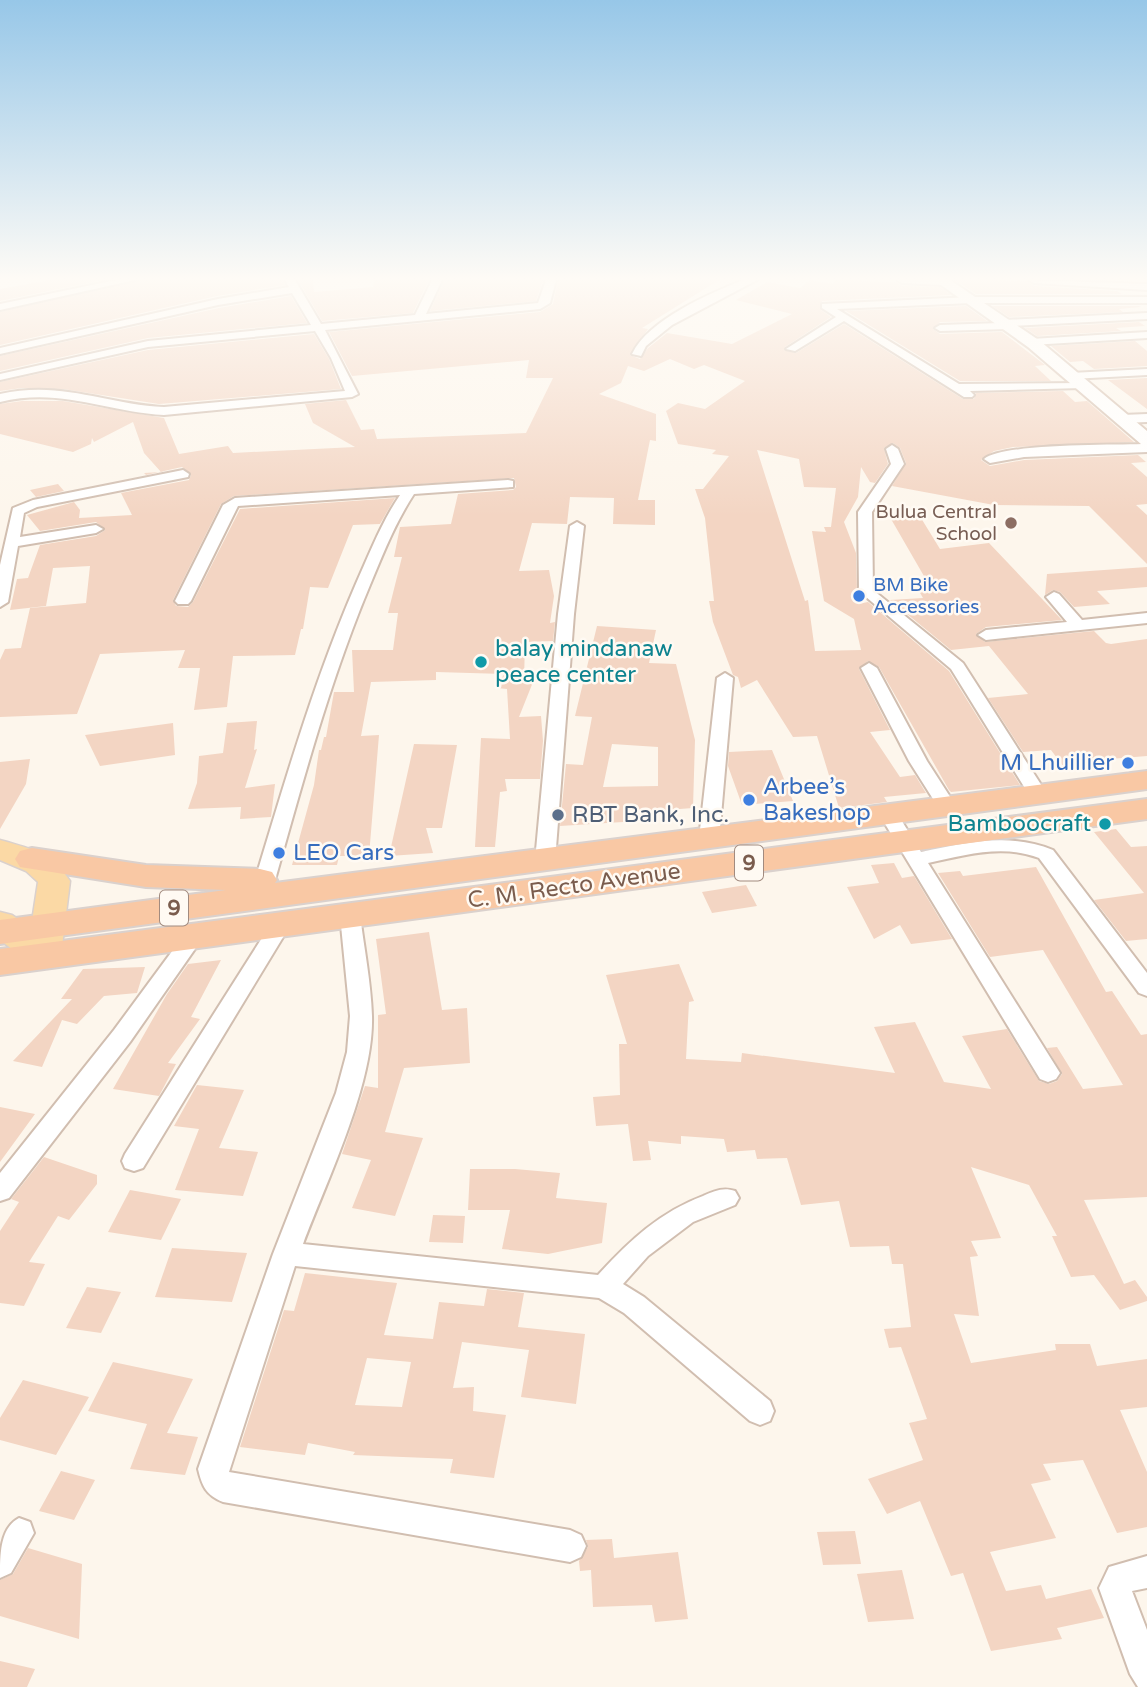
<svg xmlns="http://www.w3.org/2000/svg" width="1147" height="1687" viewBox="0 0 1147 1687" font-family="'Varela Round',sans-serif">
<rect width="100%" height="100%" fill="#fdf6ec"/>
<path fill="#f3d5c3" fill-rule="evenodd" d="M50,280H103L0,301V289Z
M138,280H283L285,285L217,296L0,345V312Z
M298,280H313L314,292L373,287L374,280H429L413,313L322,321Z
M444,280H543L536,301L430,311Z
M558,280H719L642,328L648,329L630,355L640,359L648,348L667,333L732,344L792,314L736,300L767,282L800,288L810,280L833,284L835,280L895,282L902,286L940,287L951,295L822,301L821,310L831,317L785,347L784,350L796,353L844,324L963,399H974L976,393L1063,391L1075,402L1087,401L1134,442L1013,447L994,451L981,460L990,466L1024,460L1138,455L1146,462L1131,463L1147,477V504L1136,505L1147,515V564L1089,506L994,505L892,486L906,463L900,448L893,443L884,448L888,464L875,483L870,482L861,467L858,497L844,522L856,553L857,593L863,603L868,602L949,671L1020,785L951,792L949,790L879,667L868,661L859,669L890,730L870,732L900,777L915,775L926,793L884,797L887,802L839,808L817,736L793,737L757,680L741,688L738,677L733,675L713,622L709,601H714L705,518L695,489H703L729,456L712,454L716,450L678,444L666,411L678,403L705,409L745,381L704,365L694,369L670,359L644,371L628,366L621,383L599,394L656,414V441L650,440L638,500H655V525L613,524L614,498L570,497L567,524L532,523L519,571L549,570L554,596L550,623L555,622L553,641L525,642L524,681L533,682L519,717L541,716L543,741L540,779H505L507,791L500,792L495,847H475L481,738L510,739L507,689L497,688L504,674L436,672V680L371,682L361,736L379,735L369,856H339L337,865H292L314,785L319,750H321L324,737H326L334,692H354L352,650H393L398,613H388L402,557H394L400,527L451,524L458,494L513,490L516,487L514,478L234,496L221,504L173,600L176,606L188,607L193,602L240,509L395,498L380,524L353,525L328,588L310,587L303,629H301L295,655L233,656L227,707L194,710L200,668H178L185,650L100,654L77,714L0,717V660L5,649L21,648L30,608L86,603L90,566L53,568L46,606L10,610L17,579L28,578L40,545L96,536L105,530L96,522L40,531L27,515L74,502L80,510L79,518L132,515L121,493L189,480L191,475L182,467L146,475L144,473L161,472L144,453L133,422L94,442L92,438L91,444L73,452L0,434V404L22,401H63L164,418L179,454L228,446L233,453L355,447L313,423L305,404L346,400L361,430L374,429L377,439L526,433L553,378H526L529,360L352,376L329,332L540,312L553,304ZM757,450L799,459L804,487L836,488L831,527H824L826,532L812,531L824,601L854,619L861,650L815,651L808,600L805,601Z
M955,280L1027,281L1034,286L1117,291L1122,294H976Z
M291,296L307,323L148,338L0,371V356L219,308Z
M966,306L987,321L940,322L933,329L940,334L1002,332L1045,365L1035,366L1051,381H960L846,311Z
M992,306H1139L1141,307L1119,309L1123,312L1009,317Z
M1139,322L1145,326L1116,328L1121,331L1037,336L1025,328Z
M314,334L329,359L341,389L159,404L63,389L22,388L0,391V382L148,350Z
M1135,341L1147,351V366L1094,369L1083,361L1070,362L1051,346Z
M1147,378V409L1108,380Z
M58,484L64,491L36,497L30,490Z
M921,518L940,549L989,543L1062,620L986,627L976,634L985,642L1094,631L1106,643L1111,644L1147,639V756L1085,761L1087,763L1063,766L1051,750L1023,752L988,698L1028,694L989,646L951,650L890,600L923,598L919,591L932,590L891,519Z
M1147,567V587L1097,591L1110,604L1074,607L1060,592L1053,590L1045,595L1047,574Z
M597,626L656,630L649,663L676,664L695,740L693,808L653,811L654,820L560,826L566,764L583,765L592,717L575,716ZM612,744L658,747V786L603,787Z
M257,721L254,750L257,749L245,788L275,784L271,817L240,819L241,807L188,809L197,783L199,756L223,753L227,723Z
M173,723L175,755L100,766L85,735Z
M414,744L457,745L442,828H426L433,853L389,856Z
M772,750L793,801L742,805L728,766L729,752Z
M30,759L26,784L0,829V762Z
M1116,829L1131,847L1147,846V939L1126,941L1094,900L1144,893L1094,832Z
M894,863L902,878L914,876L952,939L911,944L900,925L874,939L847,887L879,883L871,865Z
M1036,867L1106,992L1112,991L1141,1035L1147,1034V1197L1084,1200L1124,1284L1135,1280L1147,1297V1301L1120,1310L1094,1275L1071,1277L1052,1236H1057L1029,1185L971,1167L1001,1238L971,1241L978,1256L970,1257L979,1316L954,1314L971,1363L1056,1350L1055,1344H1090L1097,1366L1147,1359V1407L1120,1410L1147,1472V1527L1117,1533L1083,1460L1043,1464L1051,1480L1031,1484L1056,1538L990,1552L1006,1591L1041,1585L1046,1599L1091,1589L1104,1618L1057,1628L1062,1639L991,1651L963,1573L951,1576L920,1501L887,1514L868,1479L923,1460L909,1423L927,1419L901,1347L889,1348L884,1329L911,1327L903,1264H892L889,1246L850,1247L839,1201L801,1205L787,1158L757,1159L755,1150L727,1152L724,1139L681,1136V1144L648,1141L651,1160L633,1161L628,1124L596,1126L593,1097L620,1095L619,1044H627L606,975L679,964L694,1001L689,1002L686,1059L741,1062L742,1053L895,1073L874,1027L915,1022L944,1082L991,1089L962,1036L1007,1029L1039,1081L1049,1084L1057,1081L1062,1074L1047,1048L1057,1047L1083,1089L1123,1085L1043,950L990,957L938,873L960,871L963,876Z
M746,885L757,906L712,913L702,892Z
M429,932L442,1010L467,1008L470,1063L404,1068L385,1132L423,1138L395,1216L352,1208L371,1160L342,1154L365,1086L378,1088V1015L386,1014L376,939Z
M221,960L191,1017L200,1019L168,1063L176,1064L159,1096L113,1089L167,994L188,964Z
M145,967L137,993L104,996L77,1024L62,1020L42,1067L13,1061L72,999H61L83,969Z
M197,1085L244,1090L219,1148L258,1152L243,1196L175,1190L199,1129L174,1126Z
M0,1107L35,1114L0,1162Z
M44,1157L97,1175V1184L69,1220L58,1216L29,1262L45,1264L24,1306L0,1303V1231L19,1202L11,1199Z
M470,1169H515L560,1173L556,1198L607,1203L602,1243L548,1254L502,1249L510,1210H468Z
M130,1190L181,1199L161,1240L108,1232Z
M433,1215L465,1216L463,1243L429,1242Z
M172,1248L247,1253L232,1302L155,1297Z
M305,1273L397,1283L384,1335L433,1339L439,1302L484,1306L487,1289L524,1293L518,1327L585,1334L576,1404L521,1397L529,1350L462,1342L453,1388L474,1387L473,1411L506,1415L494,1478L450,1473L453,1459L353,1455L355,1452L308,1443L305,1455L240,1447L284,1310L294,1311ZM367,1358L411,1362L402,1407L355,1405Z
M87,1287L121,1292L101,1333L66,1328Z
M113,1362L193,1379L167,1433L198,1437L185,1475L130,1469L147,1424L88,1411Z
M23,1380L89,1397L56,1455L0,1440V1418Z
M61,1471L95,1480L74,1520L39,1511Z
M855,1531L861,1564L823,1565L817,1532Z
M612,1539L614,1558L678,1552L688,1619L655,1622L652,1605L593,1607L591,1570L580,1571L579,1561L588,1547L586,1540Z
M28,1548L82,1564L79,1639L0,1616V1580L13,1574Z
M902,1570L914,1619L868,1622L857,1574Z
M0,1661L35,1669L27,1687H0Z"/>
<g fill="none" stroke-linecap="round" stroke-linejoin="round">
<defs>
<path id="minor" d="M116,280H135L0,310V304Z
M285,280H295L321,324L415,315L432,280H442L426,314L538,303L546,280H556L550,303L540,309L325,330L358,394L352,397L164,415C105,412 61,387 0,402V394C61,380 105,404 164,407L345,391L331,358L315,331L148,347L0,380V374L148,341L311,325L292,293L218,305L0,354V348L218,299L289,287Z
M743,280H757L672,325L646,346L641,356L632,354C649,319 709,294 743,280Z
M897,280H946L948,282L943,285L902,283Z
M1029,280L1147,284V290L1034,283Z
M971,297H1147V303H971L837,309L959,384L1086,383L1088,385L1082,388L970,391L974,395L972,397H964L844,321L795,351L786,349L836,317L822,308V304Z
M1147,313V319L1013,326L1008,329L940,331L935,328L940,325L1000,323L1005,320Z
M1147,332V338L1031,345L1026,342L1031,339Z
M1147,369V375L1071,379L1065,376L1071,373Z
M1147,414V422L1122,423L1116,419L1122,415Z
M1147,444V452L1024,457L990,463L984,459C1003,443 1116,445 1147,444Z
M892,445L898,449L904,464L872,512L873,590L963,663L1047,794L1045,798H1031L951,669L859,591L858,512L891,464L886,449Z
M183,470L189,474L188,477L37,507L24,513L20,537L96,525L103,529L96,533L18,546L8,602L0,607V565L13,508L33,500Z
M508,480L513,481V487L414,494C395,523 383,554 370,585C330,680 303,781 275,880L272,885H258L255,880C285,781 314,681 355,586C369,555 381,523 400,495L238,506L191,601L188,604H178L175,601L223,505L235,498Z
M577,522L584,526L574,614L555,861L552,865H538L535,861L558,614L570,526Z
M1054,592L1059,594L1082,620L1147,613V623L986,640L978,635L986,630L1067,622L1046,597Z
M869,663L877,668L927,761L956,806L954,810H940L909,761L861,668Z
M725,673L733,678L719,839L716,843H702L699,839L717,678Z
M888,808L895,810L921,852C967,843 1008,832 1053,850L1147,973V996L1139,993L1039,858C1003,844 965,855 928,863L1060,1073L1056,1079L1048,1082L1040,1079L879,814Z
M350,908L357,910L360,915C364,948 371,982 372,1016C374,1084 327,1180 303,1244L598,1275C629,1241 660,1212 703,1196C715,1191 723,1187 735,1191L739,1198L735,1205L693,1222L648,1256L623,1284L644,1297L770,1401L774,1411L770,1421L760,1425L750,1421L624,1313L599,1298L295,1266L229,1472L570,1530L581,1535L586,1546L581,1557L570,1562L223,1502C206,1495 202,1486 198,1469L273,1254L336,1093L347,1052L350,1016L340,915L343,910Z
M281,917L288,919L291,924L143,1168L134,1171L125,1168L122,1161L125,1154L274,919Z
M194,929L201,931L204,936L130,1042L9,1198L0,1201V1173L114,1030L187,931Z
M19,1518L30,1522L34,1533L11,1573L0,1578C0,1554 0,1528 19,1518Z
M1147,1556V1588L1132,1591L1147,1630V1687H1138L1130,1674L1099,1588L1109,1567Z"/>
<path id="secondary" d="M934,280H950L1040,341L1147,431V445L1141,444L1028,347Z"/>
<path id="primary" d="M0,840C30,848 53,854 70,881L61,955L56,963C33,970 18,953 0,940V912L12,915L31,928L38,882L26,871L0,860Z"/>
<path id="trunk" d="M1147,771V789L0,944V920L226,890L146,887L20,867L15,859L20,851L32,848L146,865L260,869L272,872L277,880L275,883Z
M1147,799V819L0,975V949Z"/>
</defs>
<use href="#minor" stroke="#d1beb0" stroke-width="4"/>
<use href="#secondary" stroke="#d6c0b0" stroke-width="4"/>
<use href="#primary" stroke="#dad1cd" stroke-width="3"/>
<use href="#trunk" stroke="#dad1cd" stroke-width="4"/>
<use href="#minor" fill="#fff" fill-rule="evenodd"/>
<use href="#secondary" fill="#fff" fill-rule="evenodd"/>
<use href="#primary" fill="#fbd9a5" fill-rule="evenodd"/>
<use href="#trunk" fill="#f9c8a4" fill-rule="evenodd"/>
</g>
<linearGradient id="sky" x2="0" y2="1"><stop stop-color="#97c7e8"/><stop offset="0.54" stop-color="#fefbf6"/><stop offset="1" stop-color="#fefbf6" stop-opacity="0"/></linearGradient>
<rect width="1147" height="516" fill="url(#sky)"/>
<circle fill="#8d6e63" stroke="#fffaf3" stroke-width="2.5" cx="1011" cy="523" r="7"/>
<g fill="#3f7fe0" stroke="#fffaf3" stroke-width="2.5">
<circle cx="859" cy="596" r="7"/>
<circle cx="1128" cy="763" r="7"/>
<circle cx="749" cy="800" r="7"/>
<circle cx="279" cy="853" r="7"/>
</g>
<g fill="#0f9aa8" stroke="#fffaf3" stroke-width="2.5">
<circle cx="481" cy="662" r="7"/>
<circle cx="1105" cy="824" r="7"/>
</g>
<circle fill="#5c6f8a" stroke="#fffaf3" stroke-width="2.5" cx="558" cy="815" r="7"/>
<g text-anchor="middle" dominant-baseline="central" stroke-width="5" stroke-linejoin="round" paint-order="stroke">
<g font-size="19" fill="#785e54" stroke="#fffaf3" text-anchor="end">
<text x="997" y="512">Bulua Central<tspan x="997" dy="22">School</tspan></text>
</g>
<g font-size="19" fill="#366cbe" stroke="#fffaf3" text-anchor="start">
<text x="873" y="585">BM Bike<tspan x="873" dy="22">Accessories</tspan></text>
</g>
<g fill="#fffaf3" stroke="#a28b7f" stroke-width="2">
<rect x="735" y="845.5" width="28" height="35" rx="5"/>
<rect x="160" y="890.5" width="28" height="35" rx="5"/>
</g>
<g font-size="21" font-weight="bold" fill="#7a5c4d">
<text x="749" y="863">9</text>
<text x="174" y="908">9</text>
</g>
<g font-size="23" fill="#0d838f" stroke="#fffaf3" text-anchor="start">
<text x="495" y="649">balay mindanaw<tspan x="495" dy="26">peace center</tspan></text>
<text x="1091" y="824" text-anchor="end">Bamboocraft</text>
</g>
<g font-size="23" fill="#366cbe" stroke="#fffaf3" text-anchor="start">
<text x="1114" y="763" text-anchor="end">M Lhuillier</text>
<text x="763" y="787">Arbee’s<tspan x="763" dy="26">Bakeshop</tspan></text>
<text x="293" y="853">LEO Cars</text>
</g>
<g font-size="23" fill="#4e5e75" stroke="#fffaf3" text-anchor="start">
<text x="572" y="815">RBT Bank, Inc.</text>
</g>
<g font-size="23" fill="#7a5c4d" stroke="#fffaf3">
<text transform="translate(574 886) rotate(-8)">C. M. Recto Avenue</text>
</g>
</g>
</svg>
